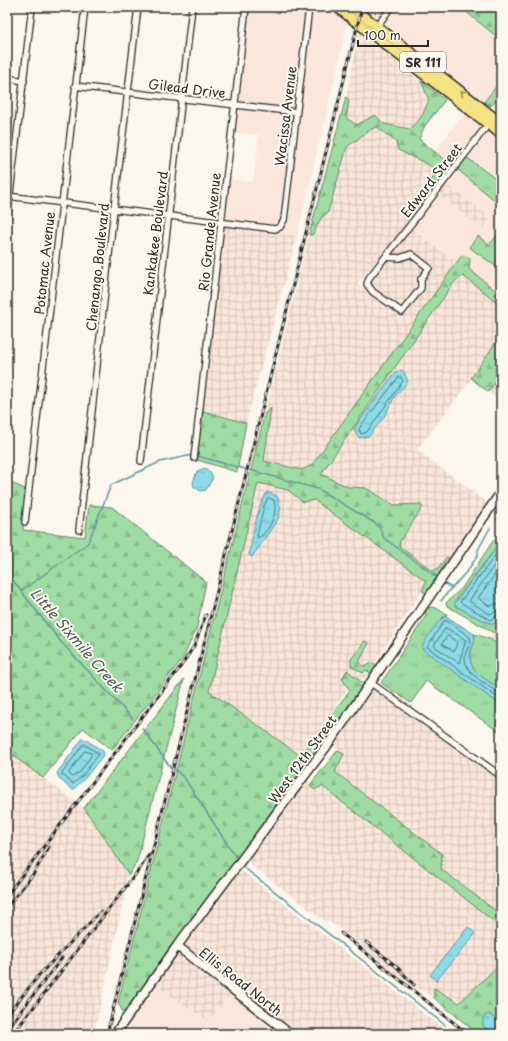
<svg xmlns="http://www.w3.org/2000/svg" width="508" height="1041" viewBox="0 0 508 1041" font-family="'Playpen Sans',sans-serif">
<defs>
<pattern id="industrial-grid" width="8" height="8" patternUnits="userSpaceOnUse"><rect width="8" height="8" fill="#fae6da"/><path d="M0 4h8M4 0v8" fill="none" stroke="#d6c5bb"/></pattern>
<pattern id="grass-tufts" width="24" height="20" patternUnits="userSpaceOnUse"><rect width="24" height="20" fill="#9fdca3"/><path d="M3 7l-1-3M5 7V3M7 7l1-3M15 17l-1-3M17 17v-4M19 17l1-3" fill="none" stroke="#89bd8c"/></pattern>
<pattern id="forest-firs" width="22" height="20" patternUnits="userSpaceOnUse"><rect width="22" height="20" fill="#9fdca3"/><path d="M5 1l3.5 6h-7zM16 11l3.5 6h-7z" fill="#89bd8c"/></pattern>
<pattern id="water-ripples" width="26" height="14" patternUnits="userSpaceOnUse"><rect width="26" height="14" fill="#8cdbe8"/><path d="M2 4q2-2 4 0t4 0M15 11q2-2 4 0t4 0" fill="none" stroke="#79bcc7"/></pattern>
</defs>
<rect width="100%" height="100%" fill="#fbf7ec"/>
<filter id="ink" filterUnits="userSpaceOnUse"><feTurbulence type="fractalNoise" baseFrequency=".025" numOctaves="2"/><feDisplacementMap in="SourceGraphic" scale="8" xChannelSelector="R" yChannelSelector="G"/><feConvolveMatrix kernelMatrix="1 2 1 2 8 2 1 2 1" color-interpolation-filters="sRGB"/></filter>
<g filter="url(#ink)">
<path fill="#fae6da" d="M248,7H329L348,21L297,236L224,227L229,179L253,182L259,135L234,132Z
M387,7H460L501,40V80L482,103L376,22Z
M465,113L481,126L478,134L452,166L434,152Z
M485,132H490L501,140V183L466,157Z
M457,169L498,202L501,199V231L489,245L469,247L501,270V295L469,269L462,255L457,263L411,228L438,194L483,229L491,218L446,183Z
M153,984L232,992L285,1034H134L125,1026Z"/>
<path fill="url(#industrial-grid)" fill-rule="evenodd" d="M364,7H387L376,22L363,12Z
M359,33L421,81L429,100L422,116L410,129L384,124L357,126L346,118L349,100L346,97Z
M377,127L396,142L398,150L431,165L435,172L430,185L434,190L399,235L357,284L366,289L411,228L457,263L312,465L302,470L264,461L271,409L265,413L309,235L313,234L321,218L328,212L347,147L371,129Z
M446,183L491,218L483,229L438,194Z
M224,227L297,236L246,423L203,411Z
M463,276L501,305V335L467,385L417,450L489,504L452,560L447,557L438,569L433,571L400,547V541L423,508L420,504L394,505L366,488L348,487L321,474L455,281ZM408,382L395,396L355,427L373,405Z
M501,367V395L495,397L488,392L499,378L497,372Z
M258,482L288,490L303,502L314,500L426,581L422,591L365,678L354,680L301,756L209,691Z
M501,624V647L490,639Z
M371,690L375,691L501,781V915L441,869L442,854L335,772L344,754L331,744Z
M7,751L84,808L129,875L94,1034H7Z
M306,779L314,790L322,786L501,927L498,951L501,956V963L459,1003L435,989L434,998L401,978L335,925L322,919L245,860Z
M238,868L444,1029L449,1034H294L188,951L186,947L185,942L189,934Z
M178,954L184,956L232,992L208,1021L153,984L174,955Z"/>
<path fill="url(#grass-tufts)" stroke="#658467" d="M466,157L501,183V199L498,203L457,169Z
M501,534V542L457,598L455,606C466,611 485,623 494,624L501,616V624L494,633L447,606L446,603L462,588L493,541Z
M434,607L447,614L446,616L442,618L422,648L501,705V733L426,681L411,703L381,683L426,616L425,610L427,608Z
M474,634L490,639L501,647V689C487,680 465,671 471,651C473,644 476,642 474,634Z"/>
<path fill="url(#forest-firs)" stroke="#658467" d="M460,7H501V40Z
M501,80V96L491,106L484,102Z
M421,81L445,100L424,127L419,139L452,166L434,190L430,185L435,172L431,166L398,150L396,142L377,127L371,129L347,147L328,212L321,218L313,234L309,235L346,97L349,100L346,118L357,125L375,115L384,124L410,129L422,116L429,100Z
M501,231V270L469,247L478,236L489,245Z
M462,255L470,258L469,269L501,295V305L463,276L455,281L321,474L348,487L366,488L394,505L420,504L423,507L400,541V547L433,571L438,568L447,557L451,560L427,594L422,591L426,581L314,500L303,502L288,490L258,483L209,691L301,756L350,690L342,679L347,670L364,684L126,1011L123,1012L118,1003L265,413L271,408L264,461L302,470L312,465Z
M501,335V367L497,372L499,378L488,392L471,378Z
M203,411L246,423L237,472L197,460Z
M7,481L25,489L23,530L85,537L89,505L112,507L206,582L197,627L183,658L112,750L83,728L43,778L7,751Z
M365,641L369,643L359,662L364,666L373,663L380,666L372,674L366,670L363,673L351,666V659Z
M184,679L137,861L129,875L84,808Z
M338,750L344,754L335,772L442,854L441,869L501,915V956L498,951L501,927L322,786L314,790L310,785Z
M501,963V1006L499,1009L501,1024L489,1014L483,1026L495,1034H478L434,998V988L459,1003Z"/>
<path fill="url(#water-ripples)" stroke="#65959c" d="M401,370L404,372L408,382L395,396L384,417L369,436L359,438L354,431L355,427L393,375Z
M205,468L210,472L213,478L206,490L201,491L194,487L193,483L197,471Z
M267,492L277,496L281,508L278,519L252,557L249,555C253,533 256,511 267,492Z
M501,542V616L494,624C488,624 456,607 454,604Z
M446,616L474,634C476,643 473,644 471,651C465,671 488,680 501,689V705L422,649C423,641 439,619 446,616Z
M83,738L103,751L104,754L86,777L73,790C67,785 59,781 57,773Z
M468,927L475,933L473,937L436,981L430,975Z
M489,1014L501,1024V1034H495L483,1026V1017Z"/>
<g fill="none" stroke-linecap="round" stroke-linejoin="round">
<path stroke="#527177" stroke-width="1" d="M399,377H401L403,381L367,432L361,434L359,429Z
M268,498L274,500C278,513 270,531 258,538L257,536L264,506Z
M501,548L460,602L490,620L501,614
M501,556L469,601L490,614L501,609
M501,566L478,598L489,606L501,603
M446,628L466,640L459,663L434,646Z
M448,636L457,642L454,652L442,644Z
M501,692H497C480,680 453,667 471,643L470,637L447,621H444L427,647L501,700
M84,744L99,754L83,775L73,784L62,774Z
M85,751L91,753V756L80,772L72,777L69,773Z"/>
<path stroke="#65959c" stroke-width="1.5" d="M197,456L245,469
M250,470L318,489L378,525L384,538L438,578
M497,519L501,517
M7,573L61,642L133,719
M445,584L452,588L468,570L478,555V550L490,528
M21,591L88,543L111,485L160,462L192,455
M441,601L451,588
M142,728L171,768
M175,769L185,779L237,859
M242,866L445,1025"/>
<defs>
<path id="street" d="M376,28L391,7
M7,78L24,81
M75,86L296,112
M7,196L275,229L280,227L284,220L309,7
M7,219L32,7
M386,257L400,258L411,254L429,268L421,279V288L402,312L373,292L367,284L369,278L490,122
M194,458L246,7
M141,461L192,7
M25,522L85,7
M79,530L114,209L138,7
M371,683L501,776"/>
<path id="secondary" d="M177,946L290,1034
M115,1034L177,946L332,739L501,492"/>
<path id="primary" d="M337,7L501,134
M352,7L501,123"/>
</defs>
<use href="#street" stroke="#2b2b2b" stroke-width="8"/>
<use href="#secondary" stroke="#2b2b2b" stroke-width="11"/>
<use href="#primary" stroke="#2b2b2b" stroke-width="12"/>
<use href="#street" stroke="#fbf7ec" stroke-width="5.5"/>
<use href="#secondary" stroke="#fbf7ec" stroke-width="8"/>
<use href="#primary" stroke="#f4e382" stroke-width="9"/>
<defs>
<path id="rail" d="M7,895L181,666L194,646L206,615
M7,907L34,873L49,847
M341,933L468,1034
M366,942L397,967L414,985
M7,1015L39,975L101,911
M7,1029L62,958
M13,1034L141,867L149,854
M107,1034L362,7"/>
</defs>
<use href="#rail" stroke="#2b2b2b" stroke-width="3"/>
<use href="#rail" stroke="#fbf7ec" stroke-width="1.5" stroke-dasharray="4.5" stroke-linecap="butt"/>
</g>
<defs><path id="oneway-chevron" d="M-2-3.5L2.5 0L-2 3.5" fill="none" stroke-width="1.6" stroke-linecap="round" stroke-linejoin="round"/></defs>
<use stroke="#908756" href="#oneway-chevron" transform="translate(463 93) rotate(-142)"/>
</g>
<g text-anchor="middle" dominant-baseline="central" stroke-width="4" stroke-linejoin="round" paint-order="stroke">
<rect fill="#fbf7ec" stroke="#696865" stroke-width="1" x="400" y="52" width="46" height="20" rx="3"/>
<g font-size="12" font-weight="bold" fill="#2b2b2b">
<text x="423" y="62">SR 111</text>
</g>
<g font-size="13" fill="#2b2b2b" stroke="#fbf7ec">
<text transform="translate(187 88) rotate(7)">Gilead Drive</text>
<text transform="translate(285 116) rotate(-83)">Wacissa Avenue</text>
<text transform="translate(431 180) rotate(-52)">Edward Street</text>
<text transform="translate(209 232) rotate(-84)">Rio Grande Avenue</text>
<text transform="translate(155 233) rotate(-83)">Kankakee Boulevard</text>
<text transform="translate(44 263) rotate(-84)">Potomac Avenue</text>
<text transform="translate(97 267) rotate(-84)">Chenango Boulevard</text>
<text transform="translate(302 759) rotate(-54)">West 12th Street</text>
<text transform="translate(241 981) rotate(38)">Ellis Road North</text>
</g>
<g font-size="14" font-style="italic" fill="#43575a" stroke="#fbf7ec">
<text transform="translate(77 640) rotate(49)">Little Sixmile Creek</text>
</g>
</g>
<rect width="508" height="1041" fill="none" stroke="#fbf7ec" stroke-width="24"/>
<rect x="12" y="12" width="484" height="1017" fill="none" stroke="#2b2b2b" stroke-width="1.5" filter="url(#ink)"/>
<path d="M358 40v6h70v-6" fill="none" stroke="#2b2b2b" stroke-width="2"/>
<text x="364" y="40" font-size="12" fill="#2b2b2b" stroke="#fbf7ec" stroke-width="3" paint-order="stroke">100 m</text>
</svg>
